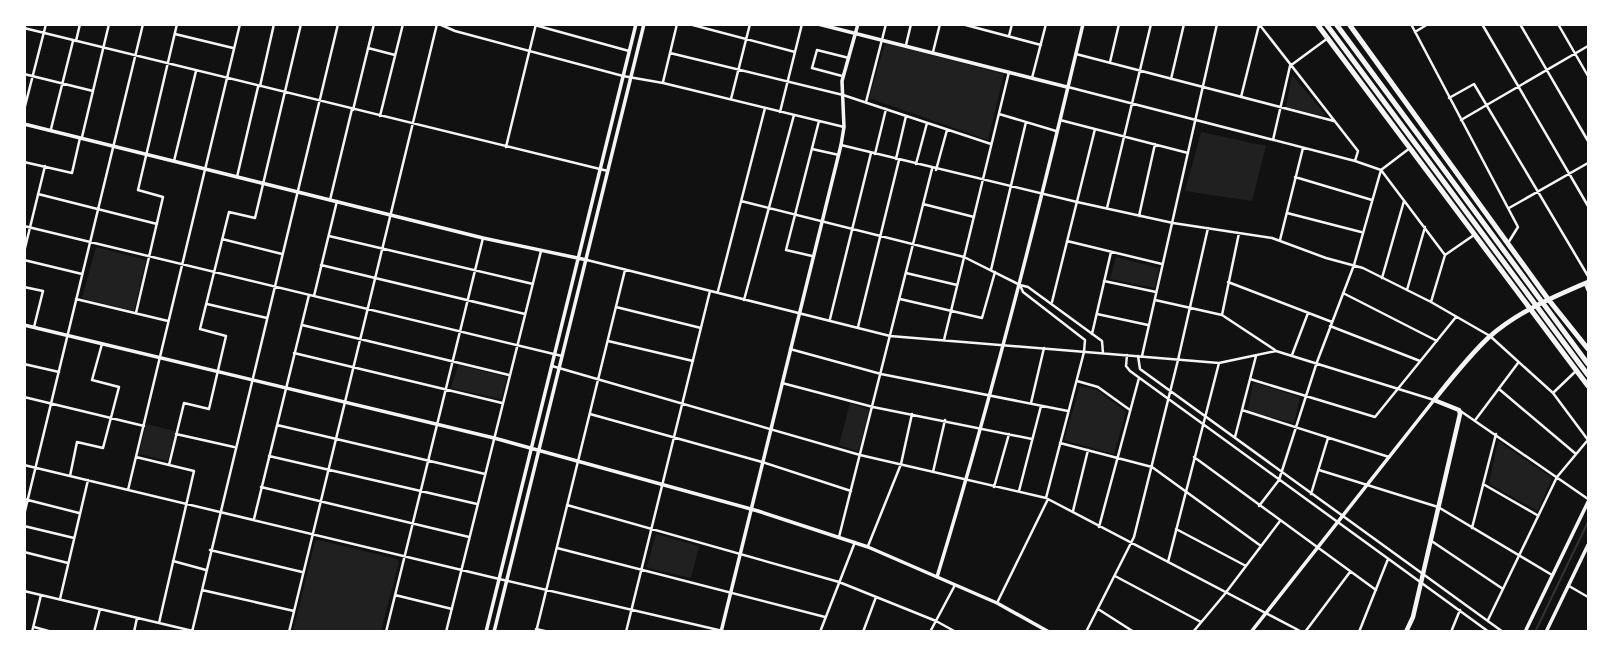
<svg xmlns="http://www.w3.org/2000/svg" width="1613" height="656" viewBox="0 0 1613 656" font-family="Jost,sans-serif">
<rect width="100%" height="100%" fill="#111"/>
<path fill="#202020" d="M885,43L1004,74L988,140L869,98Z
M1292,75L1325,114L1324,116L1286,107Z
M1201,132L1266,146L1252,201L1185,191Z
M96,247L146,260L134,311L82,298Z
M1116,257L1159,268L1155,288L1110,279Z
M458,365L507,377L501,399L451,388Z
M1255,383L1300,397L1294,423L1248,411L1253,384Z
M1080,386L1097,390L1126,412L1114,454L1064,440Z
M850,403L869,410L859,449L857,451L839,445Z
M146,424L175,431L168,461L139,454Z
M1498,441L1552,478L1538,511L1489,484Z
M656,534L699,546L691,578L648,568L647,566Z
M318,540L397,559L399,562L381,631H293L315,542Z"/>
<g fill="none" stroke-linecap="round" stroke-linejoin="round">
<path stroke="#333" stroke-width="2" d="M1535,632L1588,522"/>
<path stroke="#f5f5f5" stroke-width="2.5" d="M439,24L455,31L623,76L663,83L844,127
M531,24L629,51
M689,24L795,52
M962,24L1041,45
M1259,24L1358,151L1355,161
M1411,24L1518,227L1508,243
M1482,24L1588,206
M1520,24L1588,141
M1558,24L1588,76
M24,28L608,171
M1415,32L1428,24
M175,34L233,48
M1009,36L1012,24
M76,41L80,24
M906,45L911,24
M368,48L395,55
M933,52L940,24
M670,53L843,95L991,144
M1076,54L1334,121
M1110,62L1119,24
M24,74L93,91
M842,76L812,68L817,50L849,58
M1032,78L1046,24
M1171,79L1184,24
M663,82L677,24
M260,86L274,24
M1068,87L1355,161L1381,170L1410,148
M1241,97L1259,25
M1449,98L1474,84L1588,276
M731,99L750,24
M866,102L886,24
M24,110L46,24
M353,110L374,24
M780,112L802,24
M999,114L1056,131
M380,116L403,24
M1060,120L1188,153
M1461,120L1588,46
M51,129L73,41
M82,137L109,24
M1273,140L1290,66L1328,38
M841,145L1077,202L1173,223L1272,238L1326,258L1363,268L1431,302L1490,336L1553,393L1588,440
M506,147L536,24
M812,149L839,155
M875,154L886,109
M896,159L906,116
M174,161L196,71
M24,162L72,173L80,138
M916,164L927,123
M936,170L947,130
M237,177L258,87
M1295,177L1372,200
M38,194L157,224
M330,200L352,109
M741,201L964,257L1020,285L1028,287L1102,341L1103,353
M923,204L974,217
M1107,208L1151,24
M1509,208L1588,163
M1287,213L1361,232
M1139,216L1155,144
M24,226L562,356
M1239,233L1222,315L1275,350
M329,236L533,284
M222,239L282,254
M1280,240L1303,148
M1067,241L1162,264
M24,252L45,166
M1445,255L1474,235
M812,256L786,250L819,121
M24,260L82,274
M587,260L890,336L1219,363L1276,351L1434,400
M321,265L525,314
M991,270L1026,122
M906,273L957,285
M1382,278L1404,201
M1104,281L1156,292
M1228,282L1332,322
M1585,284L1588,291
M1020,285L1023,292L1085,340L1084,352L1046,498
M24,287L43,291L34,327
M1407,290L1425,227
M718,291L765,108
M1343,293L1437,341
M314,296L337,201
M76,299L168,321
M900,299L982,318L995,272
M744,300L794,115
M1155,300L1222,315
M1052,302L1095,129
M207,304L267,318
M616,307L701,328
M136,313L163,197L138,190L177,24
M1097,314L1148,325
M830,319L871,153
M302,325L509,375
M1330,326L1420,361
M858,327L899,160
M1092,334L1111,252
M944,340L1009,72
M608,341L693,361
M790,349L881,374L1068,411
M294,353L502,403
M1127,355L1126,366L1130,371L1489,632
M1292,355L1308,313
M1138,356L1140,369L1503,632
M1142,356L1217,24
M24,364L59,372
M552,366L860,455L1046,498L1302,632
M1250,379L1375,417L1456,317
M1077,381L1098,387L1130,410
M782,383L873,407L1032,439
M1499,389L1576,454
M1554,392L1577,370
M24,397L144,426
M1031,403L1044,348
M1242,410L1389,457
M1459,410L1588,499
M590,414L762,462L851,491
M1476,419L1518,363
M277,425L485,474
M176,434L234,447
M1235,437L1256,356
M1060,443L1152,467L1261,546
M269,456L477,504
M136,457L194,471L159,623
M1194,457L1376,590
M24,465L495,578L727,632
M169,465L184,403L209,409L226,336L200,329L229,212L255,218L301,24
M1319,470L1438,507L1552,575
M933,472L945,420
M70,476L77,442L103,448L119,387L92,380L102,344
M1483,484L1537,515
M261,487L469,537
M994,487L1009,434
M128,490L240,24
M1019,491L1041,406
M1311,494L1328,438
M24,499L79,513
M567,505L839,582L936,621L956,632
M1259,506L1279,480L1317,362L1354,265L1381,170L1445,255L1431,302
M1073,511L1088,450
M24,515L143,24
M254,519L309,295
M24,526L74,538
M1099,527L1139,378
M1472,528L1496,434
M1176,529L1246,566
M839,537L932,169
M1430,540L1503,589
M868,546L901,464L912,414
M557,548L825,617
M210,550L302,572
M24,552L68,563
M173,561L206,570
M1168,562L1219,363
M1115,576L1201,622
M1569,586L1588,597
M202,590L294,611
M24,591L197,632
M395,595L452,609
M60,599L88,480
M997,603L1048,499
M1098,609L1134,632
M1488,620L1557,477L1587,441
M34,627L52,632
M536,629L549,632
M32,632L41,595
M94,632L100,609
M134,632L137,618
M192,632L338,24
M289,632L437,24
M386,632L483,238
M446,632L541,251
M536,632L625,270
M626,632L710,291
M820,632L855,542
M863,632L876,597
M930,632L955,585
M1086,632L1134,537L1178,360L1208,228
M1193,632L1224,595L1280,521
M1305,632L1350,572
M1359,632L1388,559
M1451,632L1460,610"/>
<path stroke="#f5f5f5" stroke-width="3.5" d="M818,24L1067,87
M24,124L483,238L587,260
M24,325L494,438L758,511L868,547L997,603L1049,632
M937,577C993,394 1039,210 1083,24
M486,632L636,24
M494,632L644,24
M721,632L841,145L844,127L842,81L858,24
M1251,632L1434,400
M1525,632L1588,502
M1546,632L1588,545"/>
<path stroke="#f5f5f5" stroke-width="4.5" d="M1406,632L1413,617L1460,414L1459,410L1434,400C1451,379 1468,357 1488,338C1517,312 1553,297 1588,282"/>
<path stroke="#f5f5f5" stroke-width="5" d="M1317,24L1588,386
M1349,24L1548,299L1588,349"/>
<path stroke="#f5f5f5" stroke-width="5" d="M1326,24L1588,375
M1336,24L1588,364"/>
</g>
<rect width="1613" height="656" fill="none" stroke="#ffffff" stroke-width="52"/>
</svg>
